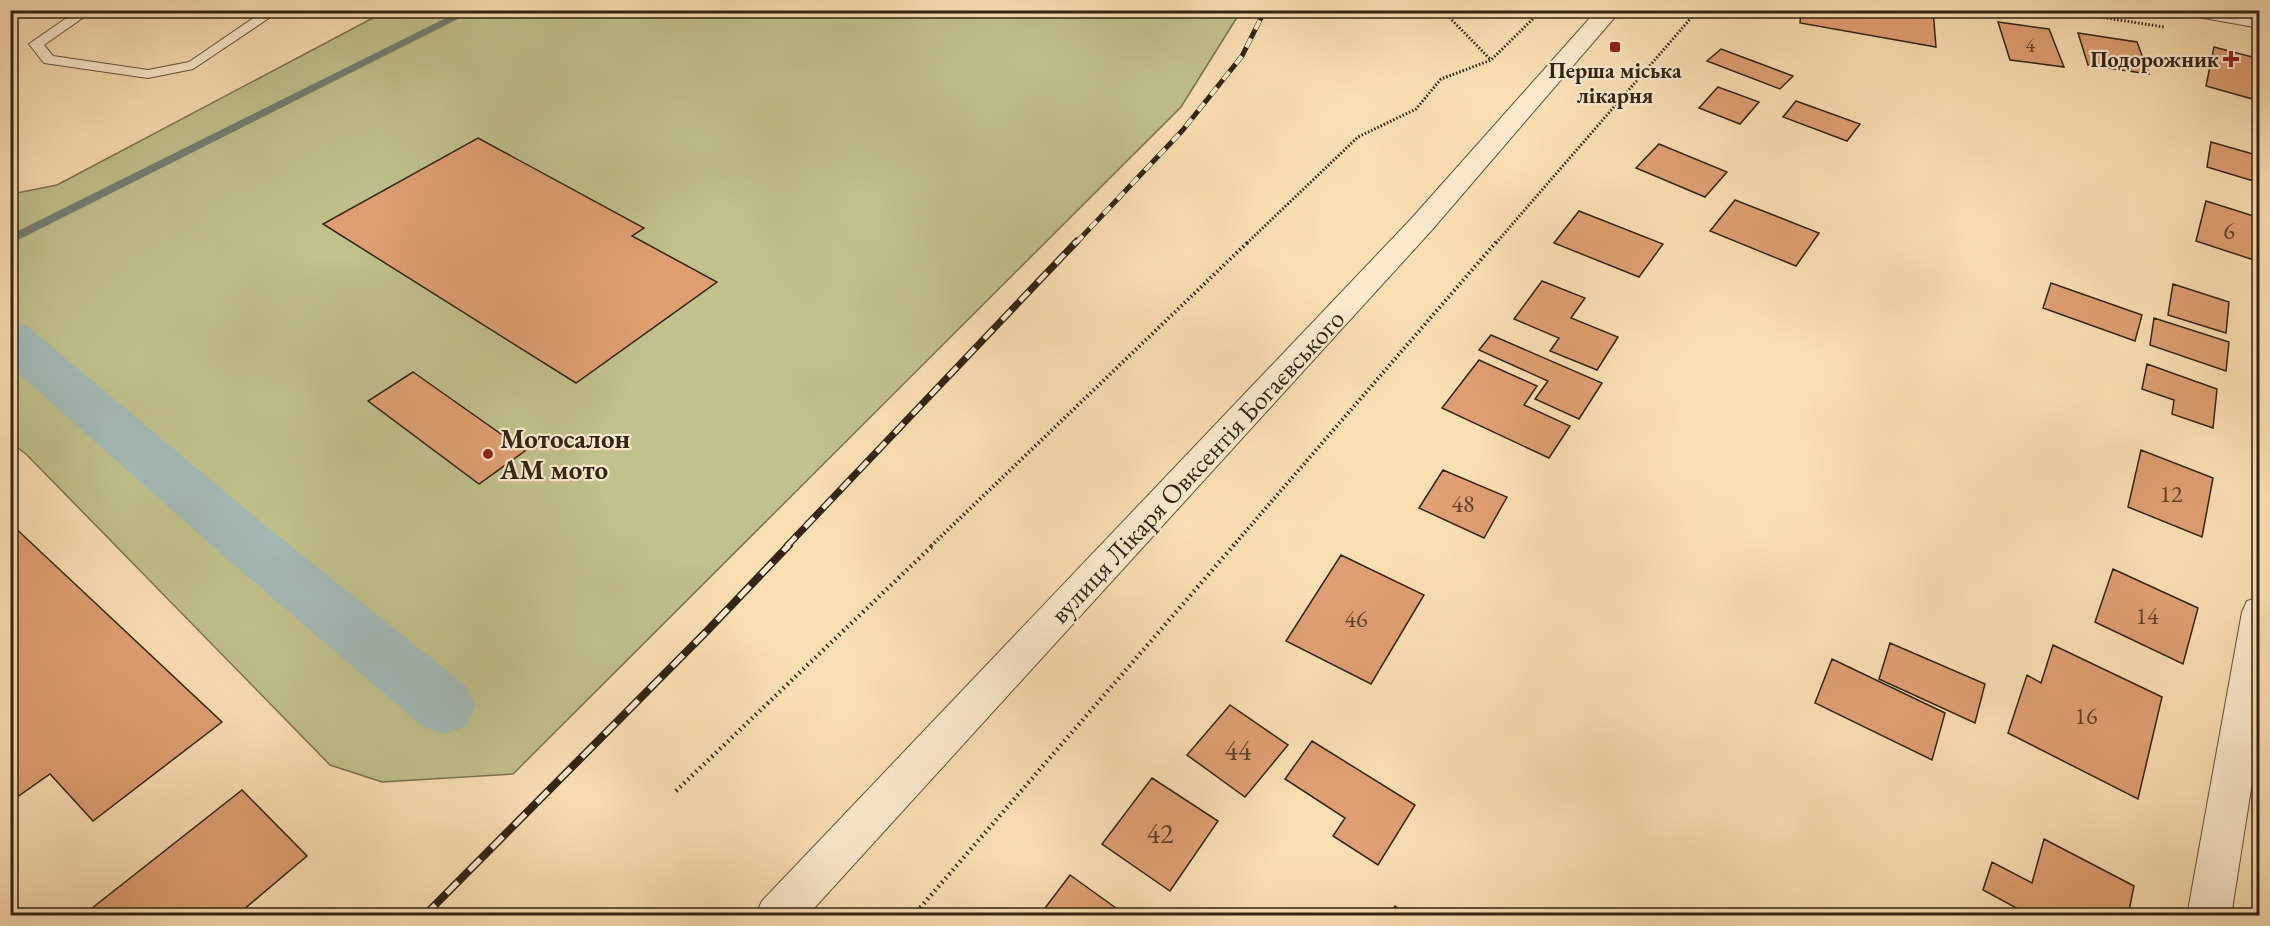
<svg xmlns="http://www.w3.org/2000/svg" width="2270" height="926" viewBox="0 0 2270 926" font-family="'EB Garamond',serif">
<rect width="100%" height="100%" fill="#fadfb2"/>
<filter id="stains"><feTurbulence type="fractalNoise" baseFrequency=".00333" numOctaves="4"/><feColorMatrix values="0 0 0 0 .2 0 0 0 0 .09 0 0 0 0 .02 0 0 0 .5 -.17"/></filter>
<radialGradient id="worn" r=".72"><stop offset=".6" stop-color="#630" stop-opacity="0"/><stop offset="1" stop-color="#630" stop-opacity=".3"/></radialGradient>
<path fill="#c0c18b" stroke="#78724e" stroke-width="1.5" d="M386,11H1241L1181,107L513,774L382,782L330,765L26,454L11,443V194L57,185Z"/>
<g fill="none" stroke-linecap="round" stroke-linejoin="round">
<path fill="#757e75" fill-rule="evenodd" d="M462,10H476L10,244V235Z"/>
<path fill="#a3bab7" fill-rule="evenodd" d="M10,321L27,326L267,527L466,686L476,706L466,726L444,734L422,726L227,559L10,366Z"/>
</g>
<path fill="#df9f72" stroke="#312412" stroke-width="1.5" d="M1801,10H1933L1936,47L1800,23Z
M1998,22L2049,29L2064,67L2010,60Z
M2078,33L2137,42L2149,74L2088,65Z
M2214,47L2260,59V91L2258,90L2256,100L2206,86Z
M1721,49L1793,76L1780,89L1707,61Z
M1718,87L1759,102L1740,124L1699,108Z
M1796,101L1860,124L1847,141L1783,117Z
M478,138L644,228L632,236L717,282L576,383L323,224Z
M2211,142L2260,156V183L2207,167Z
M1659,144L1727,172L1705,197L1636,168Z
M1735,200L1819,233L1796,266L1710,231Z
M2206,201L2260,218V262L2196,241Z
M1579,211L1663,244L1639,277L1554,243Z
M1542,281L1585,298L1571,318L1618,337L1597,370L1550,351L1559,338L1514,319Z
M2051,283L2142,315L2135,341L2043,308Z
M2173,284L2229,302L2226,333L2168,315Z
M2154,318L2229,342L2226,371L2150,345Z
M1491,335L1602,383L1579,419L1535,399L1548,381L1479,350Z
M1479,360L1537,386L1524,405L1570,426L1549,458L1442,408Z
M2147,364L2217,389L2213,428L2172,414L2174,400L2142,389Z
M413,372L525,451L479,484L368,401Z
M2141,450L2213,478L2202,537L2128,507Z
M1443,470L1507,497L1484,538L1419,508Z
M10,523L222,722L93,821L50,774L10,802Z
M1341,555L1424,595L1371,684L1286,641Z
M2113,569L2198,608L2183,664L2095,622Z
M1890,643L1985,684L1975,723L1879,679Z
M2053,645L2162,697L2138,799L2008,733L2027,675L2041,683Z
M1832,659L1945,713L1932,760L1815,703Z
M1230,705L1288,745L1245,797L1187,755Z
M1312,741L1415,805L1378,865L1333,836L1345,818L1285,779Z
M1152,778L1218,821L1170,891L1102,844Z
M242,790L307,856L236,916H82Z
M2044,839L2134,886L2128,916H2031L1983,890L1992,862L2032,883Z
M1070,875L1127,916H1039Z
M1395,906L1409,916H1389Z"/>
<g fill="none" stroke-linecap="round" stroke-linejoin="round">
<defs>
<path id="service" d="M78,10H94L44,45L53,56L148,70L189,62L265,10H281L193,69L148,78L44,63L29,44Z"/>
<path id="minor" d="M2260,597V732L2231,916H2187L2242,612L2247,601Z"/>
<path id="tertiary" d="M1597,10H1621L1431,231L807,916H755L762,901L1411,219Z
M2187,10H2239L2260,14V28L2198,17L2190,15Z"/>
</defs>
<use href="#service" stroke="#63533a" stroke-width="2"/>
<use href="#minor" stroke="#63533a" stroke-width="2"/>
<use href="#tertiary" stroke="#63533a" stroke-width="2"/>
<path stroke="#312412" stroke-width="3" stroke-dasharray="1.5 2" stroke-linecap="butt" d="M1442,10L1491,60
M2055,10L2164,27
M1247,243L1358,137L1416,109L1441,79L1491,60L1542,10
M1496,243L1698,10"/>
<path stroke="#312412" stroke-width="4" stroke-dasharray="1.5 3" stroke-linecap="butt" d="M931,546L1249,241
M1233,546L1497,241"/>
<path stroke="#312412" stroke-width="4.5" stroke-dasharray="1.5 4" stroke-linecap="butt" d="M676,791L933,545
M913,916L1234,545"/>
<use href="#service" fill="#fceacd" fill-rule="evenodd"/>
<use href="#minor" fill="#fceacd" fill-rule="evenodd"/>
<use href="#tertiary" fill="#fceacd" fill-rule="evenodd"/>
<defs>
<path id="rail-far2" d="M1076,243L1182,131L1242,56L1265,10"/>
<path id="rail-far1" d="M787,546L1077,241"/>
<path id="rail" d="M424,916L706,632L789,545"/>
</defs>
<use href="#rail-far2" stroke="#312412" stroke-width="5"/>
<use href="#rail-far1" stroke="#312412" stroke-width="7"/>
<use href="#rail" stroke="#312412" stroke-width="8"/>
<use href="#rail-far2" stroke="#fceacd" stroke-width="4" stroke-dasharray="10" stroke-linecap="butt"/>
<use href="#rail-far1" stroke="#fceacd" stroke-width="4.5" stroke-dasharray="13" stroke-linecap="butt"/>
<use href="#rail" stroke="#fceacd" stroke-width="5" stroke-dasharray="16" stroke-linecap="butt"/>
</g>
<g fill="#8f2418" stroke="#fceacd" stroke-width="2">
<rect x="1609" y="41" width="12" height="12" rx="3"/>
<path d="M2228 50h6v6h6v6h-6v6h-6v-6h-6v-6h6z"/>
<circle cx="488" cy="454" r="6"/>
</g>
<g text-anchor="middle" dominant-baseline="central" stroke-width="4.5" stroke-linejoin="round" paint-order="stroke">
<g font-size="20" fill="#5c432a">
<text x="2030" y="45">4</text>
</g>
<g font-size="22" font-weight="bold" fill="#312412" stroke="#fceacd" text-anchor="end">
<text x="2219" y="59">Подорожник</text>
<text x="1615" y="70" text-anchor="middle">Перша міська<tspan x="1615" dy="25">лікарня</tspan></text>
</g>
<g font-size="24" fill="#5c432a">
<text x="2229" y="230">6</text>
<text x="2171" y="493">12</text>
<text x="1463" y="503">48</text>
<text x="2147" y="615">14</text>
<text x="1356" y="618">46</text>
<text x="2086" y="715">16</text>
</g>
<g font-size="27" font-weight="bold" fill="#312412" stroke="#fceacd" text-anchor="start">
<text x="500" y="438">Мотосалон<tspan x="500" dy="31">АМ мото</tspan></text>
</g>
<g font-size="27" fill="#312412" stroke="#fceacd">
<text transform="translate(1197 466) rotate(-47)">вулиця Лікаря Овксентія Богаєвського</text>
</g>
<g font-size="28" fill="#5c432a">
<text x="1238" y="750">44</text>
<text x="1160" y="833">42</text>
</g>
</g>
<rect width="2270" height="926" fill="none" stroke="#fadfb2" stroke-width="36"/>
<rect x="12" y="12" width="2246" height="902" fill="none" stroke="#312412" stroke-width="3"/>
<rect x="18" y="18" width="2234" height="890" fill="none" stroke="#312412" stroke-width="1.5"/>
<rect width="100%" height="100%" filter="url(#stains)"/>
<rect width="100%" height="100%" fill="url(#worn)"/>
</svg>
